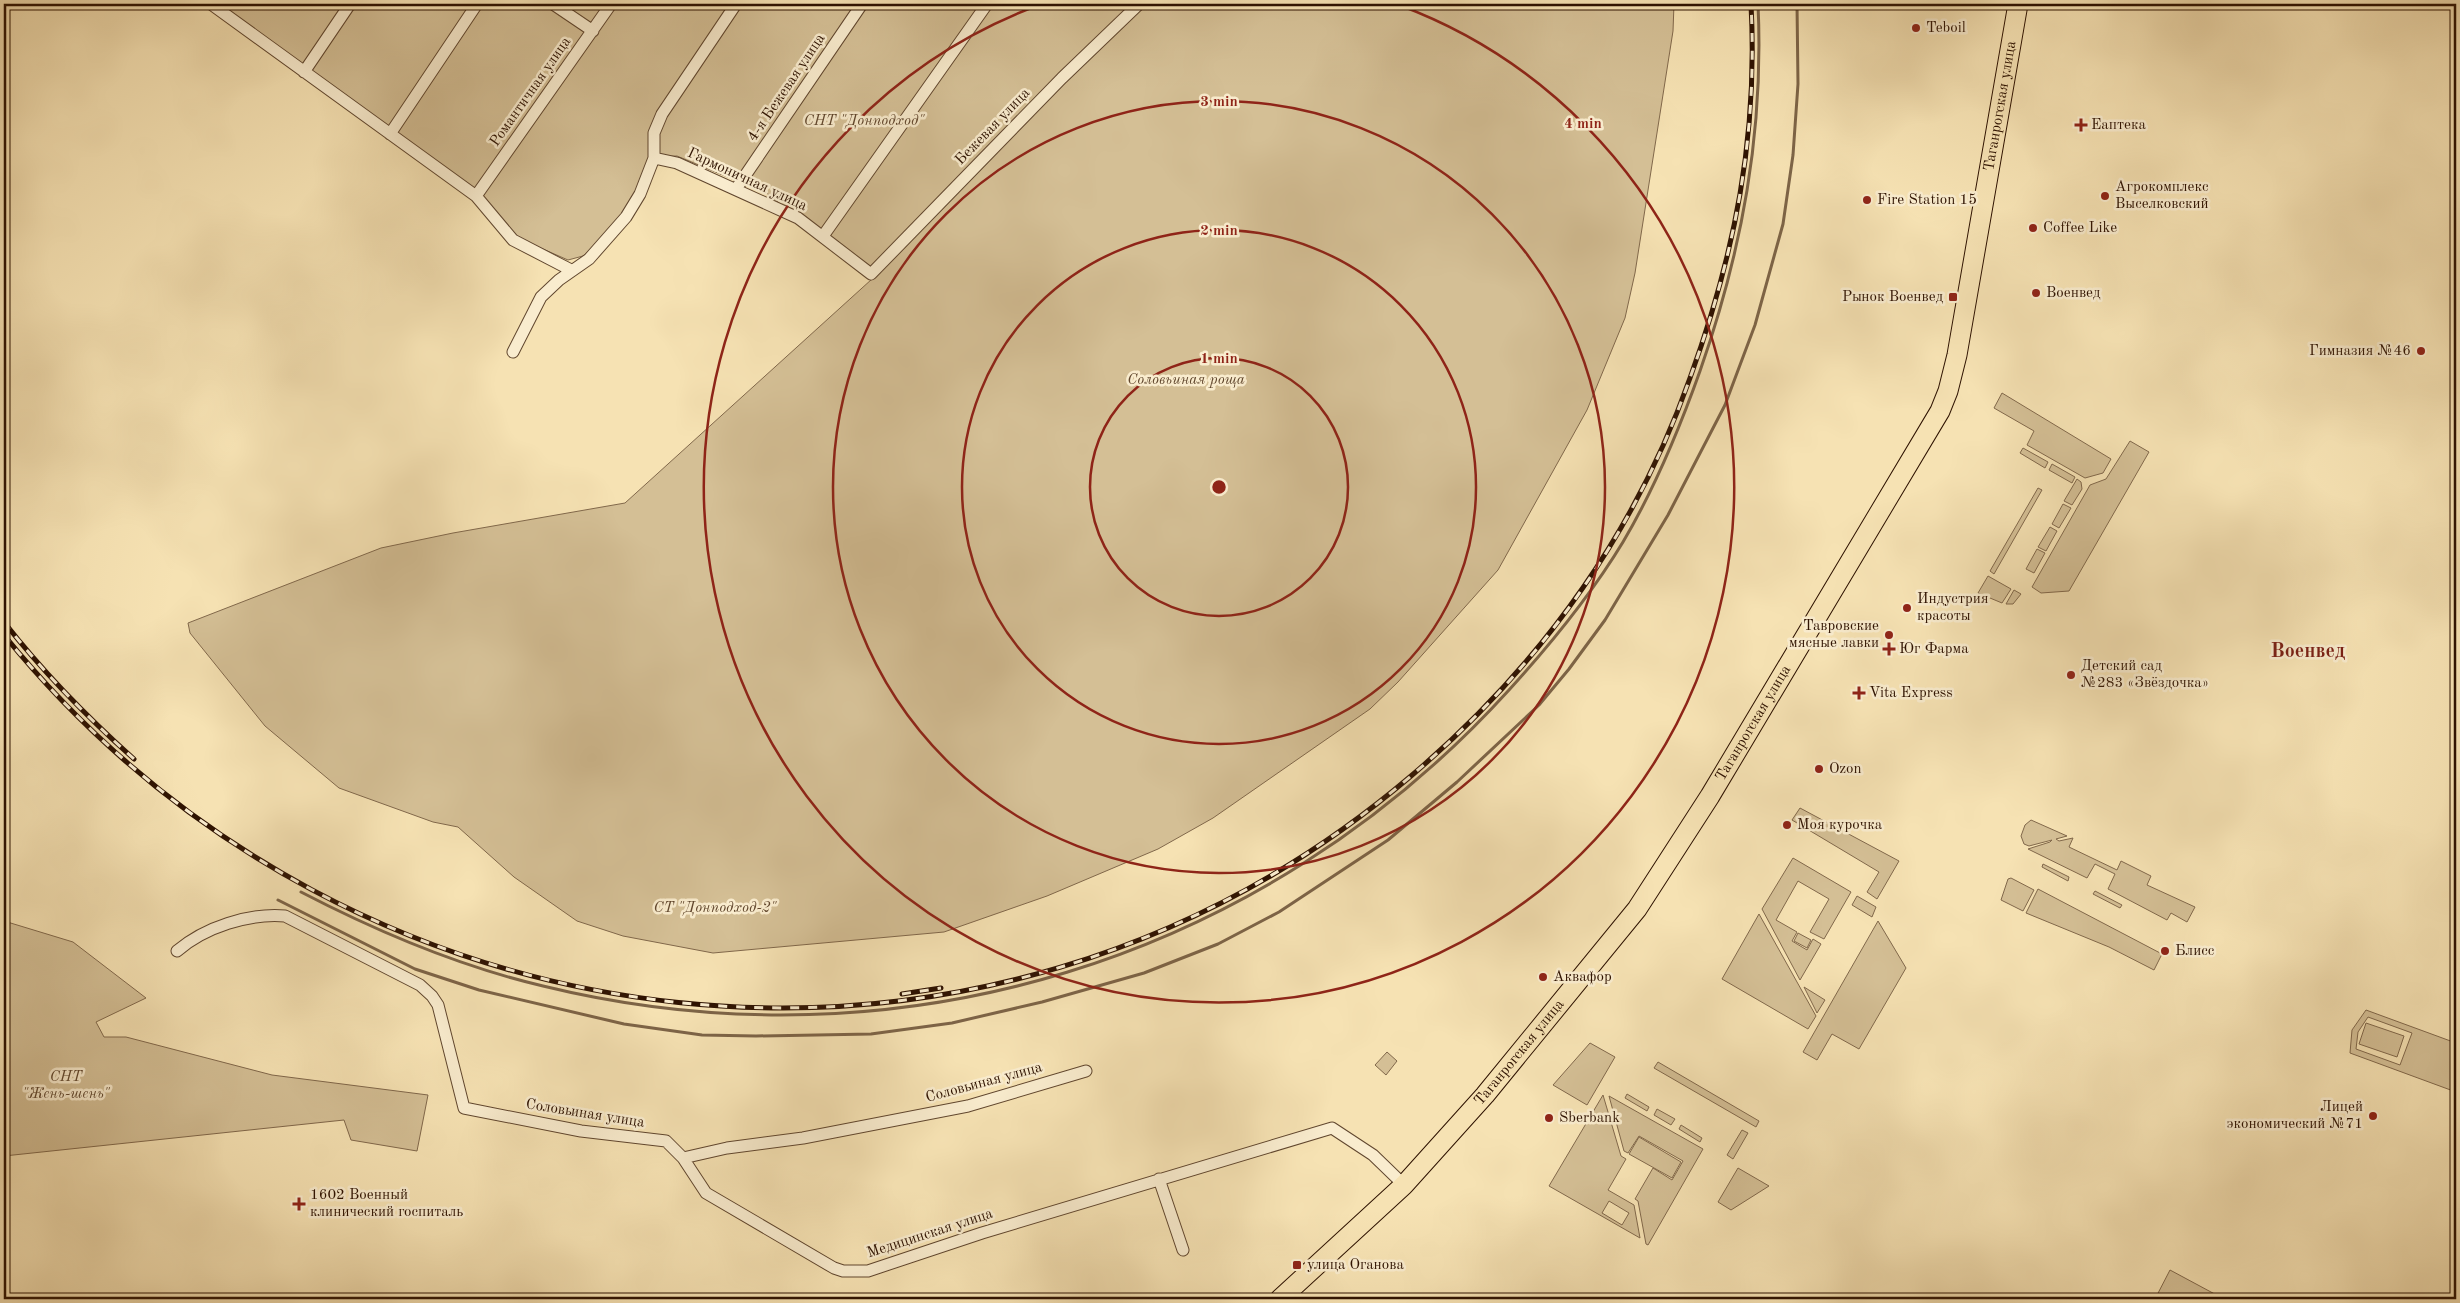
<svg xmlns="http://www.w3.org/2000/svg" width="2460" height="1303" viewBox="0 0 2460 1303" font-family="'Old Standard TT',serif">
<rect width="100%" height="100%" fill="#f6e2b3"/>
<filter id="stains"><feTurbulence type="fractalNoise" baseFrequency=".004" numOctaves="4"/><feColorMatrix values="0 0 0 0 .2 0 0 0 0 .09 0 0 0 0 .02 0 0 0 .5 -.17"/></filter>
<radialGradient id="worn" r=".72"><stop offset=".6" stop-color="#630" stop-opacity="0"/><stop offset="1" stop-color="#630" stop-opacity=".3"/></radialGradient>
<path fill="#d4bf95" stroke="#81684b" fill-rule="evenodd" d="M216,4H1674L1673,31L1635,273L1625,318L1587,410L1498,570L1398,682L1370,709L1213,818L1158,849L1047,896L944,932L713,953L623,936L577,921L514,877L458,827L433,822L339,788L265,726L190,633L188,623L381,548L453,533L625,503L872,279L768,194L677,156L651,157L638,192L604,237L583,256L568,260L520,239L438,165Z
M2002,393L2111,459L2103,473L2085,478L2027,445L2034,431L1994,408Z
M2130,441L2149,452L2069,591L2041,593L2032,587L2090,485L2106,479Z
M2023,448L2048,462L2045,468L2020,453Z
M2052,464L2075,477L2072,483L2049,470Z
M2077,479L2081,482L2082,489L2072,505L2064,501Z
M2038,488L2042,490L1994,574L1990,571Z
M2063,504L2071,508L2059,528L2052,524Z
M2050,527L2057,531L2046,551L2038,547Z
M2037,549L2045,553L2034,573L2026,569Z
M1988,576L2011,589L2002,603L1978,593Z
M2014,590L2021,594L2013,604H2006Z
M1800,808L1899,861L1877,899L1867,892L1879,872L1792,820Z
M2031,820L2067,836L2056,839L2059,841L2073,838L2069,847L2117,870L2121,861L2151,876L2147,885L2195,907L2187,922L2171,913L2167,920L2108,889L2115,874L2095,864L2087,878L2028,849L2050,842L2052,840L2029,846L2024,844L2021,836L2025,825Z
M1793,858L1851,892L1824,939L1810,932L1829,899L1798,881L1776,920L1797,932L1792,941L1807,950L1813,939L1821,944L1800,980L1762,909Z
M2043,864L2069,877L2068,881L2042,867Z
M2011,878L2034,890L2023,911L2001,900L2008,879Z
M2038,889L2162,954L2154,970L2109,947L2026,913Z
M2095,891L2122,905L2120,908L2093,894Z
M1857,896L1876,907L1872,917L1852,905Z
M1759,914L1816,1016L1808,1029L1722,979Z
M4,921L73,942L146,998L96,1022L104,1037H126L272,1075L428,1095L417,1151L351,1140L344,1120L4,1156Z
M1878,921L1906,968L1859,1049L1832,1034L1817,1060L1803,1052Z
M1798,933L1811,940L1807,948L1794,941Z
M1804,987L1825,1000L1817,1013Z
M2366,1010L2456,1043V1092L2350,1053L2352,1030ZM2368,1017L2412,1033L2400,1065L2356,1049L2358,1032Z
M2366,1023L2404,1036L2397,1057L2359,1044Z
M1590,1043L1615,1057L1587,1105L1553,1085Z
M1387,1052L1397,1061L1386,1075L1375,1065Z
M1658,1062L1759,1121L1756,1127L1654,1068Z
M1627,1094L1649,1107L1647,1111L1625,1098Z
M1603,1095L1621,1156L1626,1159L1608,1190L1634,1205L1640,1238L1549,1186ZM1609,1201L1629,1213L1622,1225L1602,1213Z
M1609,1096L1703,1149L1648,1245L1646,1244L1638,1201L1635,1199L1653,1168L1672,1180L1683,1161L1639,1136L1628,1153L1624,1151Z
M1657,1109L1675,1119L1671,1125L1654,1115Z
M1681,1125L1702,1138L1700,1142L1679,1129Z
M1742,1130L1748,1133L1733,1159L1727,1155Z
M1639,1137L1681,1162L1672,1178L1629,1154Z
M1738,1168L1769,1186L1731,1210L1718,1202Z
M2170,1270L2224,1299H2155Z"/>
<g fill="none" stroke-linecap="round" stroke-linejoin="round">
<path stroke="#7d6447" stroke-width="3" d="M301,892C378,932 458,966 543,986C898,1073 1263,961 1509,690C1550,645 1591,595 1623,542C1655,488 1679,430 1700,371C1742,251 1764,132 1758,4
M278,900L415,969L479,990L624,1024L702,1035L756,1036L871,1034L952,1023L1042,1002L1144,973L1218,944L1279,912L1388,840L1457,782L1539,705L1569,669L1605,620L1668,515L1725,405L1755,325L1783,224L1793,155L1798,84L1797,4"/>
<defs>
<path id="minor" d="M211,4L476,196L513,240L571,270
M553,4L593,31
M304,72L350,4
M390,134L477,4
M654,158L677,163L798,218L871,274L1062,78L1139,4
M736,189L862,4
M476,196L611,4
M823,236L987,4
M513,352L541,297L559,280L589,259L626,217L640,194L654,158V133L662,114L736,4
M177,951C205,927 249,913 285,916L420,985L432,996L438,1005L464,1108L581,1131L666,1141L683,1158L727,1148L803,1138L968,1106L1086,1071
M683,1158L706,1193L834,1268L843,1271H868L982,1233L1332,1128L1373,1155L1404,1185
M1159,1179L1183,1250"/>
<g id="primary">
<path id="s1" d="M1280,1299L1404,1185L1485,1095L1637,909L1710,796L1940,411L1948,391L1957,355L2018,4"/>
</g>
</defs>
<use href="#minor" stroke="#60462e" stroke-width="13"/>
<use href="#primary" stroke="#2e1201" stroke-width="21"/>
<use href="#minor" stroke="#f9ecce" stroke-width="11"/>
<use href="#primary" stroke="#f6e2b3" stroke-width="19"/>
<defs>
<path id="rail" d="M4,622C43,672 87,717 134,759
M4,635C353,1065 985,1138 1411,776C1539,667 1634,537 1690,378C1735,254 1758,136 1751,4
M902,994L941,988"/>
</defs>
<use href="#rail" stroke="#2e1201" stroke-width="5"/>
<use href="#rail" stroke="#f9ecce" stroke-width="3" stroke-dasharray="9" stroke-linecap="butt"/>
</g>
<g fill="none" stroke="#8f2418" stroke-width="2.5">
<circle cx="1219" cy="487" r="129"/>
<circle cx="1219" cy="487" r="257"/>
<circle cx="1219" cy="487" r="386"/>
<path d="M1399 5A515 515 0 1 1 1039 5"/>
</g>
<g fill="#8f2418" stroke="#f9ecce" stroke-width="2">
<circle cx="1916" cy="28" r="5"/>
<path d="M2078.5 117.5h5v5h5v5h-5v5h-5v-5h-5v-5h5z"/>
<circle cx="2105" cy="196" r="5"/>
<circle cx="1867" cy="200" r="5"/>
<circle cx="2033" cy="228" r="5"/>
<circle cx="2036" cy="293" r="5"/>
<rect x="1948" y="292" width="10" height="10" rx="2.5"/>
<circle cx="2421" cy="351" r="5"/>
<circle cx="1907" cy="608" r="5"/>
<circle cx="1889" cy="635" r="5"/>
<path d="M1886.5 641.5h5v5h5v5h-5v5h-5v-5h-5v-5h5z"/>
<circle cx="2071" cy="675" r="5"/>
<path d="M1856.5 685.5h5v5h5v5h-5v5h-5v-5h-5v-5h5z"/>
<circle cx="1819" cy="769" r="5"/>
<circle cx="1787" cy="825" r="5"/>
<circle cx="2165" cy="951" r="5"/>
<circle cx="1543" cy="977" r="5"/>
<circle cx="2373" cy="1116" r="5"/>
<circle cx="1549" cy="1118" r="5"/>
<path d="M296.5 1196.5h5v5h5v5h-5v5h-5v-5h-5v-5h5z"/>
<rect x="1292" y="1260" width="10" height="10" rx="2.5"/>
</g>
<g text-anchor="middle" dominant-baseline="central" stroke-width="5" stroke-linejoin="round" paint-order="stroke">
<g font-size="15" fill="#2e1201" stroke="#f9ecce" text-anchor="start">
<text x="1926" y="28">Teboil</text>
<text x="2091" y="125">Еаптека</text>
<text x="2115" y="187">Агрокомплекс<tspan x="2115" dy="17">Выселковский</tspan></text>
<text x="1877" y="200">Fire Station 15</text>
<text x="2043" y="228">Coffee Like</text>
<text x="2046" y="293">Военвед</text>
<text x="1943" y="297" text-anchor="end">Рынок Военвед</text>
<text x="2411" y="351" text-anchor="end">Гимназия №46</text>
<text x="1917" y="599">Индустрия<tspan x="1917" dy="17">красоты</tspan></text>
<text x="1879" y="626" text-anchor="end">Тавровские<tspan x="1879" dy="17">мясные лавки</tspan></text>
<text x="1899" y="649">Юг Фарма</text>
<text x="2081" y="666">Детский сад<tspan x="2081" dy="17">№283 «Звёздочка»</tspan></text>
<text x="1869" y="693">Vita Express</text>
<text x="1829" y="769">Ozon</text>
<text x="1797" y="825">Моя курочка</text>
<text x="2175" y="951">Блисс</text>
<text x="1553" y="977">Аквафор</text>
<text x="2363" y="1107" text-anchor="end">Лицей<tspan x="2363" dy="17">экономический №71</tspan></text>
<text x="1559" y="1118">Sberbank</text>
<text x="310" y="1195">1602 Военный<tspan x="310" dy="17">клинический госпиталь</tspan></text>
<text x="1307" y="1265">улица Оганова</text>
</g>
<g font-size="15" fill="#2e1201" stroke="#f9ecce">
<text transform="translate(787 88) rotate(-56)">4-я Бежевая улица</text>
<text transform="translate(531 92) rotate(-55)">Романтичная улица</text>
<text stroke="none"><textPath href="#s1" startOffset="1424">Таганрогская улица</textPath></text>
<text transform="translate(993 127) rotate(-46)">Бежевая улица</text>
<text transform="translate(747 180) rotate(25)">Гармоничная улица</text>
<text stroke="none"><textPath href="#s1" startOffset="749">Таганрогская улица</textPath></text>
<text stroke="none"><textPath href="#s1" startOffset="344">Таганрогская улица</textPath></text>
<text transform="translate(984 1083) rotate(-15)">Соловьиная улица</text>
<text transform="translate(585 1114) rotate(9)">Соловьиная улица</text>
<text transform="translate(930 1234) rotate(-18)">Медицинская улица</text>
</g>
<g font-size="15" font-style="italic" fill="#60462d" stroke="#f9ecce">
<text x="864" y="121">СНТ "Донподход"</text>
<text x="1186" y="380">Соловьиная роща</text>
<text x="715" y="908">СТ "Донподход-2"</text>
<text x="66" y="1077">СНТ<tspan x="66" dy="17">"Жень-шень"</tspan></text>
</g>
<g font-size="20" font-weight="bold" fill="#7a1f14" stroke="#f9ecce">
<text x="2308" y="652">Военвед</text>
</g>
</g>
<circle cx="1219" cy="487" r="8" fill="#8f2418" stroke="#f9ecce" stroke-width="2.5"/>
<g font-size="15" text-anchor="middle" font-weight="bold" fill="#8f2418" stroke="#f9ecce" stroke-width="5" stroke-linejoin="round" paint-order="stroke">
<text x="1219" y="106">3 min</text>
<text x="1583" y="128">4 min</text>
<text x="1219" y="235">2 min</text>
<text x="1219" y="363">1 min</text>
</g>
<rect width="2460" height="1303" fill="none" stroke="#f6e2b3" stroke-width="20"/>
<rect x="5" y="5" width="2450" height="1293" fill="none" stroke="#2e1201" stroke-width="2.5"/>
<rect x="10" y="10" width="2440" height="1283" fill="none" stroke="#2e1201"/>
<rect width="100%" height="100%" filter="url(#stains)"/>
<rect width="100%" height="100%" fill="url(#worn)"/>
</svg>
